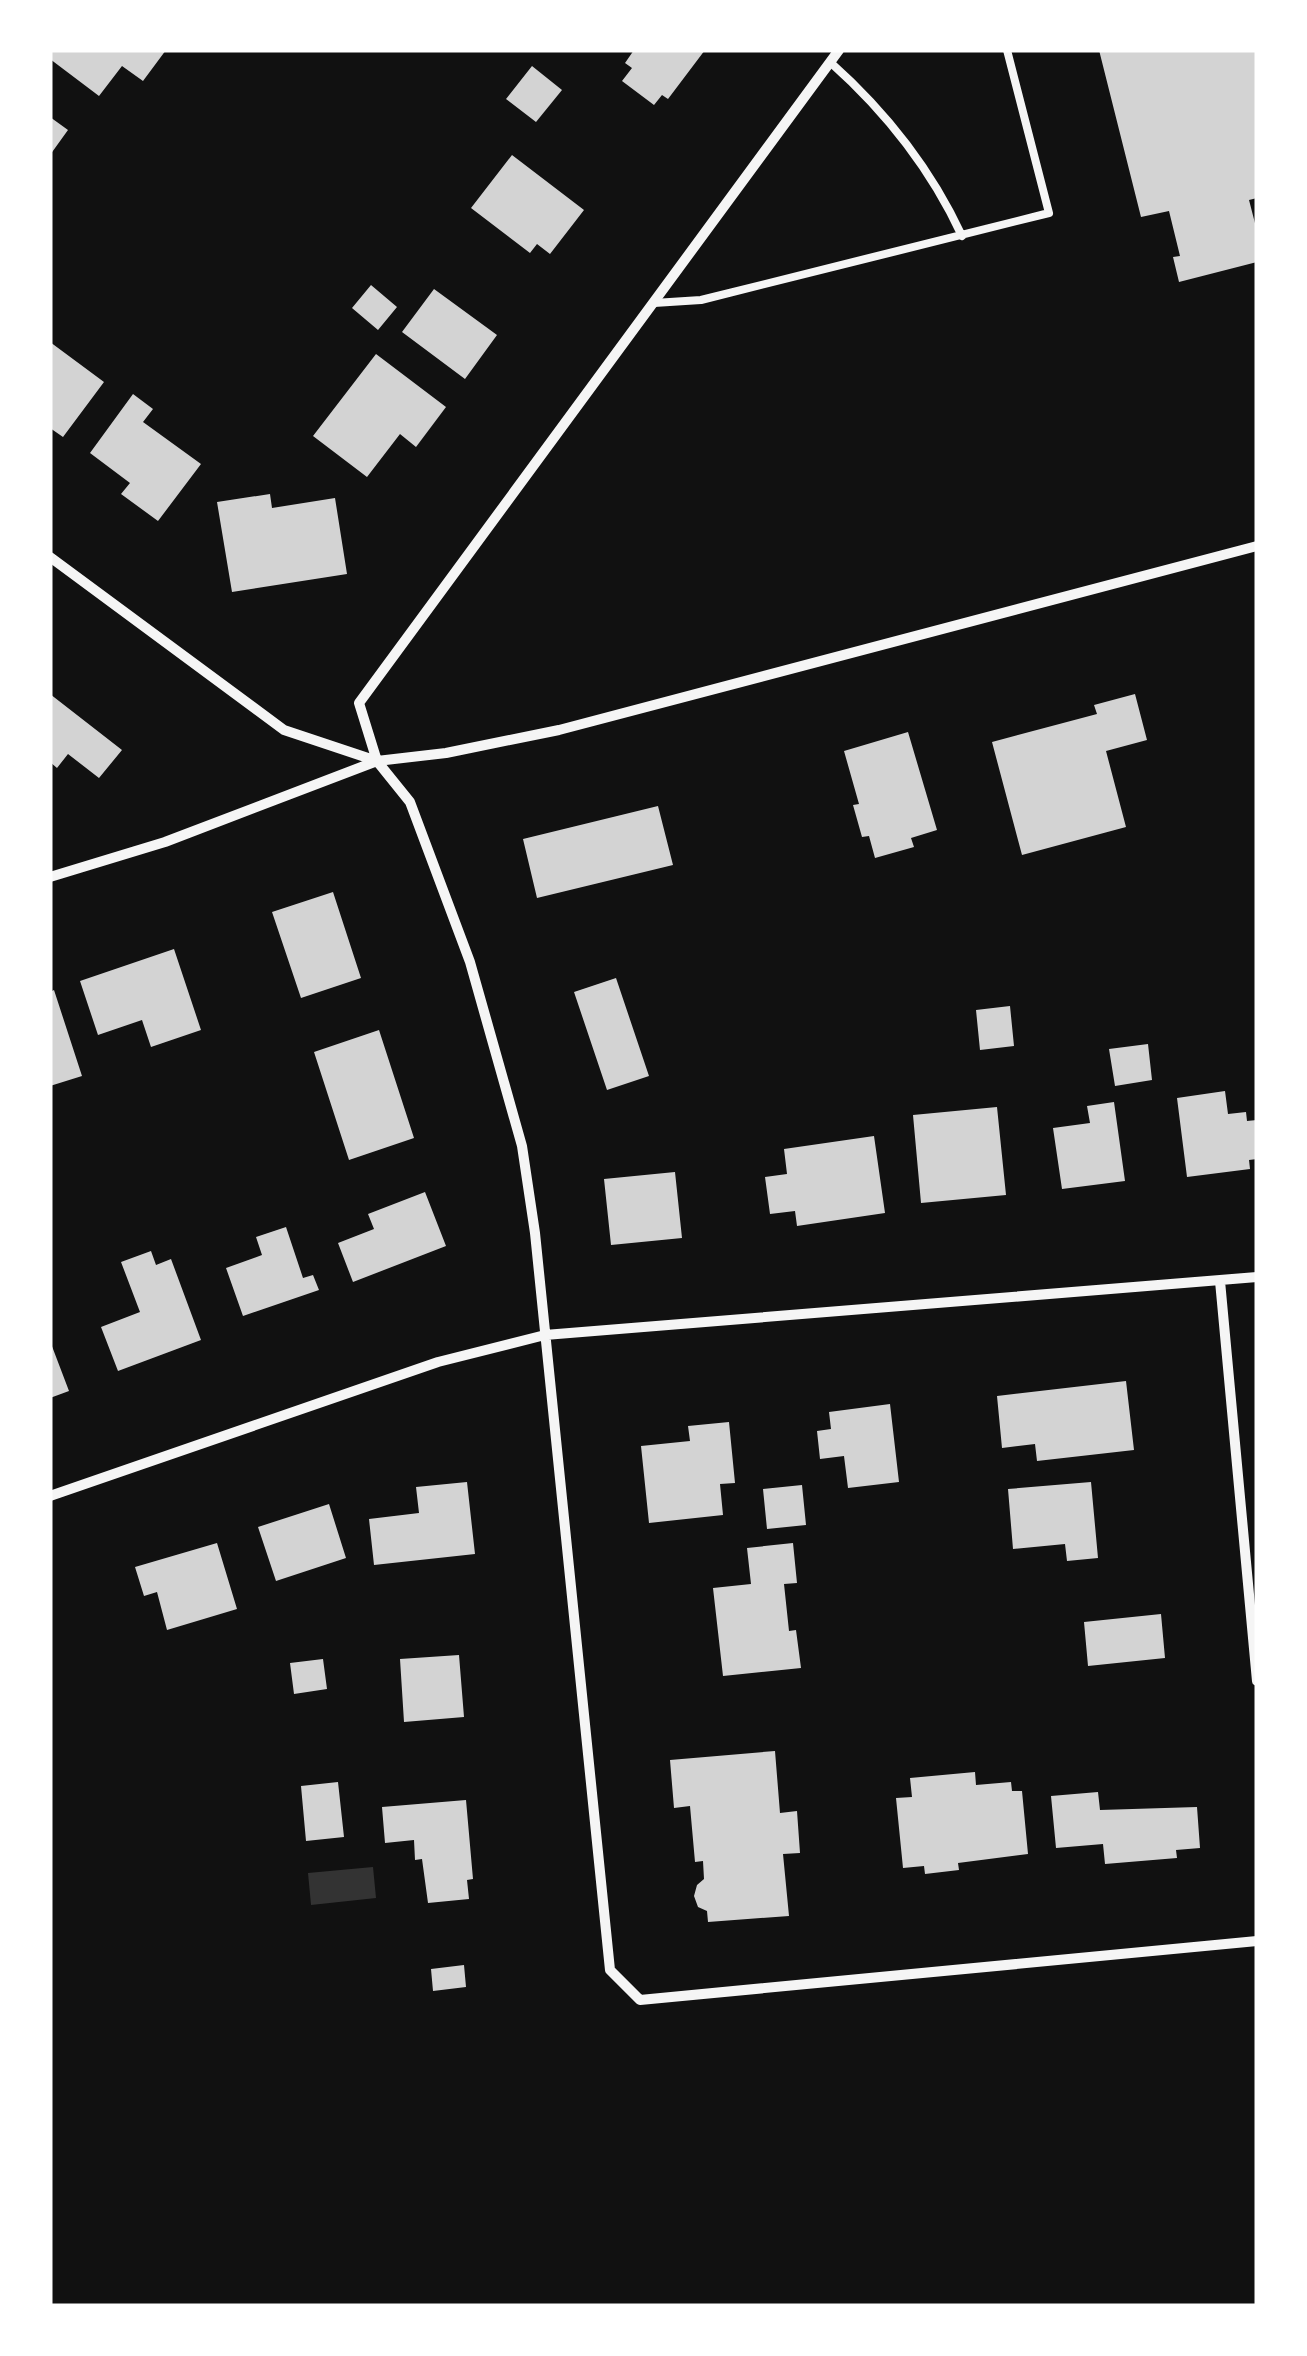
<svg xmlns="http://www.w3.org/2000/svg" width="1307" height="2356" viewBox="0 0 1307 2356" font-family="Arial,sans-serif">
<rect width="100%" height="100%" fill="#111"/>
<path fill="#333" d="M373,1867L376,1898L311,1905L308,1873Z"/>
<path fill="#d3d3d3" d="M51,50H166L143,81L122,66L99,96L50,59Z
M634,50H705L668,99L662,95L654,105L622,81L632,68L625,63Z
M1099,50H1257V198L1249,200L1257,231V262L1179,282L1173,257L1180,256L1169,211L1141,217Z
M532,66L562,90L536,122L506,99Z
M50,117L68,130L50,155Z
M512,155L584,210L550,254L537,244L530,253L471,208Z
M371,285L397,307L378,330L352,308Z
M434,289L497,335L465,379L402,332Z
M50,342L104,382L63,437L50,428Z
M376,354L446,407L416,447L400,434L367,477L313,436Z
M133,394L153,409L143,422L201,464L158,521L121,494L130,483L90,453Z
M270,494L272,508L335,498L347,574L232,592L217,502Z
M50,694L122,750L99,778L68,754L57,768L50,762Z
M1135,694L1147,740L1106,751L1126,827L1022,855L992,742L1097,714L1094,705Z
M908,732L937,830L911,838L914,847L875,858L869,836L862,837L853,805L859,804L844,751Z
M658,806L673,865L537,898L523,839Z
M333,892L361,978L301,998L272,912Z
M174,949L201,1030L151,1047L142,1020L98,1035L80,981Z
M616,978L649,1076L607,1090L574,992Z
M54,990L82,1076L50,1086V992Z
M1010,1006L1014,1046L980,1050L976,1010Z
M379,1030L414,1138L349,1160L314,1052Z
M1148,1044L1152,1080L1115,1086L1109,1049Z
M1225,1091L1228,1114L1246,1112L1247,1121L1257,1120V1159L1249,1160L1250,1169L1187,1177L1177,1098Z
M1114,1102L1125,1181L1062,1189L1053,1128L1090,1123L1087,1106Z
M997,1107L1006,1195L921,1203L913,1115Z
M874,1136L885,1213L797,1226L795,1211L770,1214L765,1177L787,1174L784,1149Z
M675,1172L682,1238L611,1245L604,1179Z
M425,1192L446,1246L353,1282L338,1243L374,1229L368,1214Z
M286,1227L303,1278L313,1275L319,1290L243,1316L226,1268L262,1255L256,1237Z
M151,1251L156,1265L171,1259L201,1340L118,1371L101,1327L140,1312L121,1262Z
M50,1341L69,1391L50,1398Z
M1126,1381L1134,1450L1037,1461L1035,1444L1002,1448L997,1396Z
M890,1404L899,1482L848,1488L844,1456L820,1459L817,1431L831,1429L829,1412Z
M729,1422L735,1483L720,1484L723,1515L649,1523L641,1446L690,1441L688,1426Z
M467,1482L475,1554L374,1565L369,1519L419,1513L416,1487Z
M1091,1482L1098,1558L1067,1561L1065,1544L1013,1549L1008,1489Z
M802,1485L806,1525L767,1529L763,1489Z
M329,1504L346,1558L276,1581L258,1527Z
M217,1543L237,1609L167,1630L157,1592L144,1596L135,1567Z
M793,1543L797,1583L784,1584L789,1631L796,1630L801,1668L723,1676L713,1588L751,1584L747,1548Z
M1161,1614L1165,1658L1088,1666L1084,1622Z
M459,1655L464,1717L404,1722L400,1659Z
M323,1659L327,1689L294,1694L290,1663Z
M775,1751L780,1813L797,1811L800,1853L783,1854L789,1916L708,1922L707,1911L698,1907L694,1896L697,1885L704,1879L703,1861L695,1862L690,1806L674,1808L670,1760Z
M975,1772L976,1785L1011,1782L1012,1791H1022L1028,1854L958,1863L959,1870L925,1874L924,1866L903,1868L896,1798L912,1797L910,1778Z
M338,1782L344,1837L306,1841L301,1786Z
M1098,1792L1100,1810L1197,1807L1200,1848L1176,1850L1177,1858L1105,1864L1103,1844L1056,1848L1051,1796Z
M466,1800L473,1879L467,1880L469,1899L428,1903L422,1859L415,1860L414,1840L385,1843L382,1807Z
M464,1965L466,1987L433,1991L431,1969Z"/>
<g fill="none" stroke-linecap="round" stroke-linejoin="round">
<path stroke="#f5f5f5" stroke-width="8" d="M830,62C885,111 931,169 962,236
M654,303L701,300L1049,213L1007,50"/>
<path stroke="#f5f5f5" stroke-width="10" d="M50,557L284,730L377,761L410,802L470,962L522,1146L535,1233L610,1970L640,2000L1257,1941
M377,761L359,703L839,50
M50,877L165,842L377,761L446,753L559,730L1257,546
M1220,1281L1257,1681
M50,1496L438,1362L545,1335L1257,1277"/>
</g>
<rect width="1307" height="2356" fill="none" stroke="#ffffff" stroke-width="105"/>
</svg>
